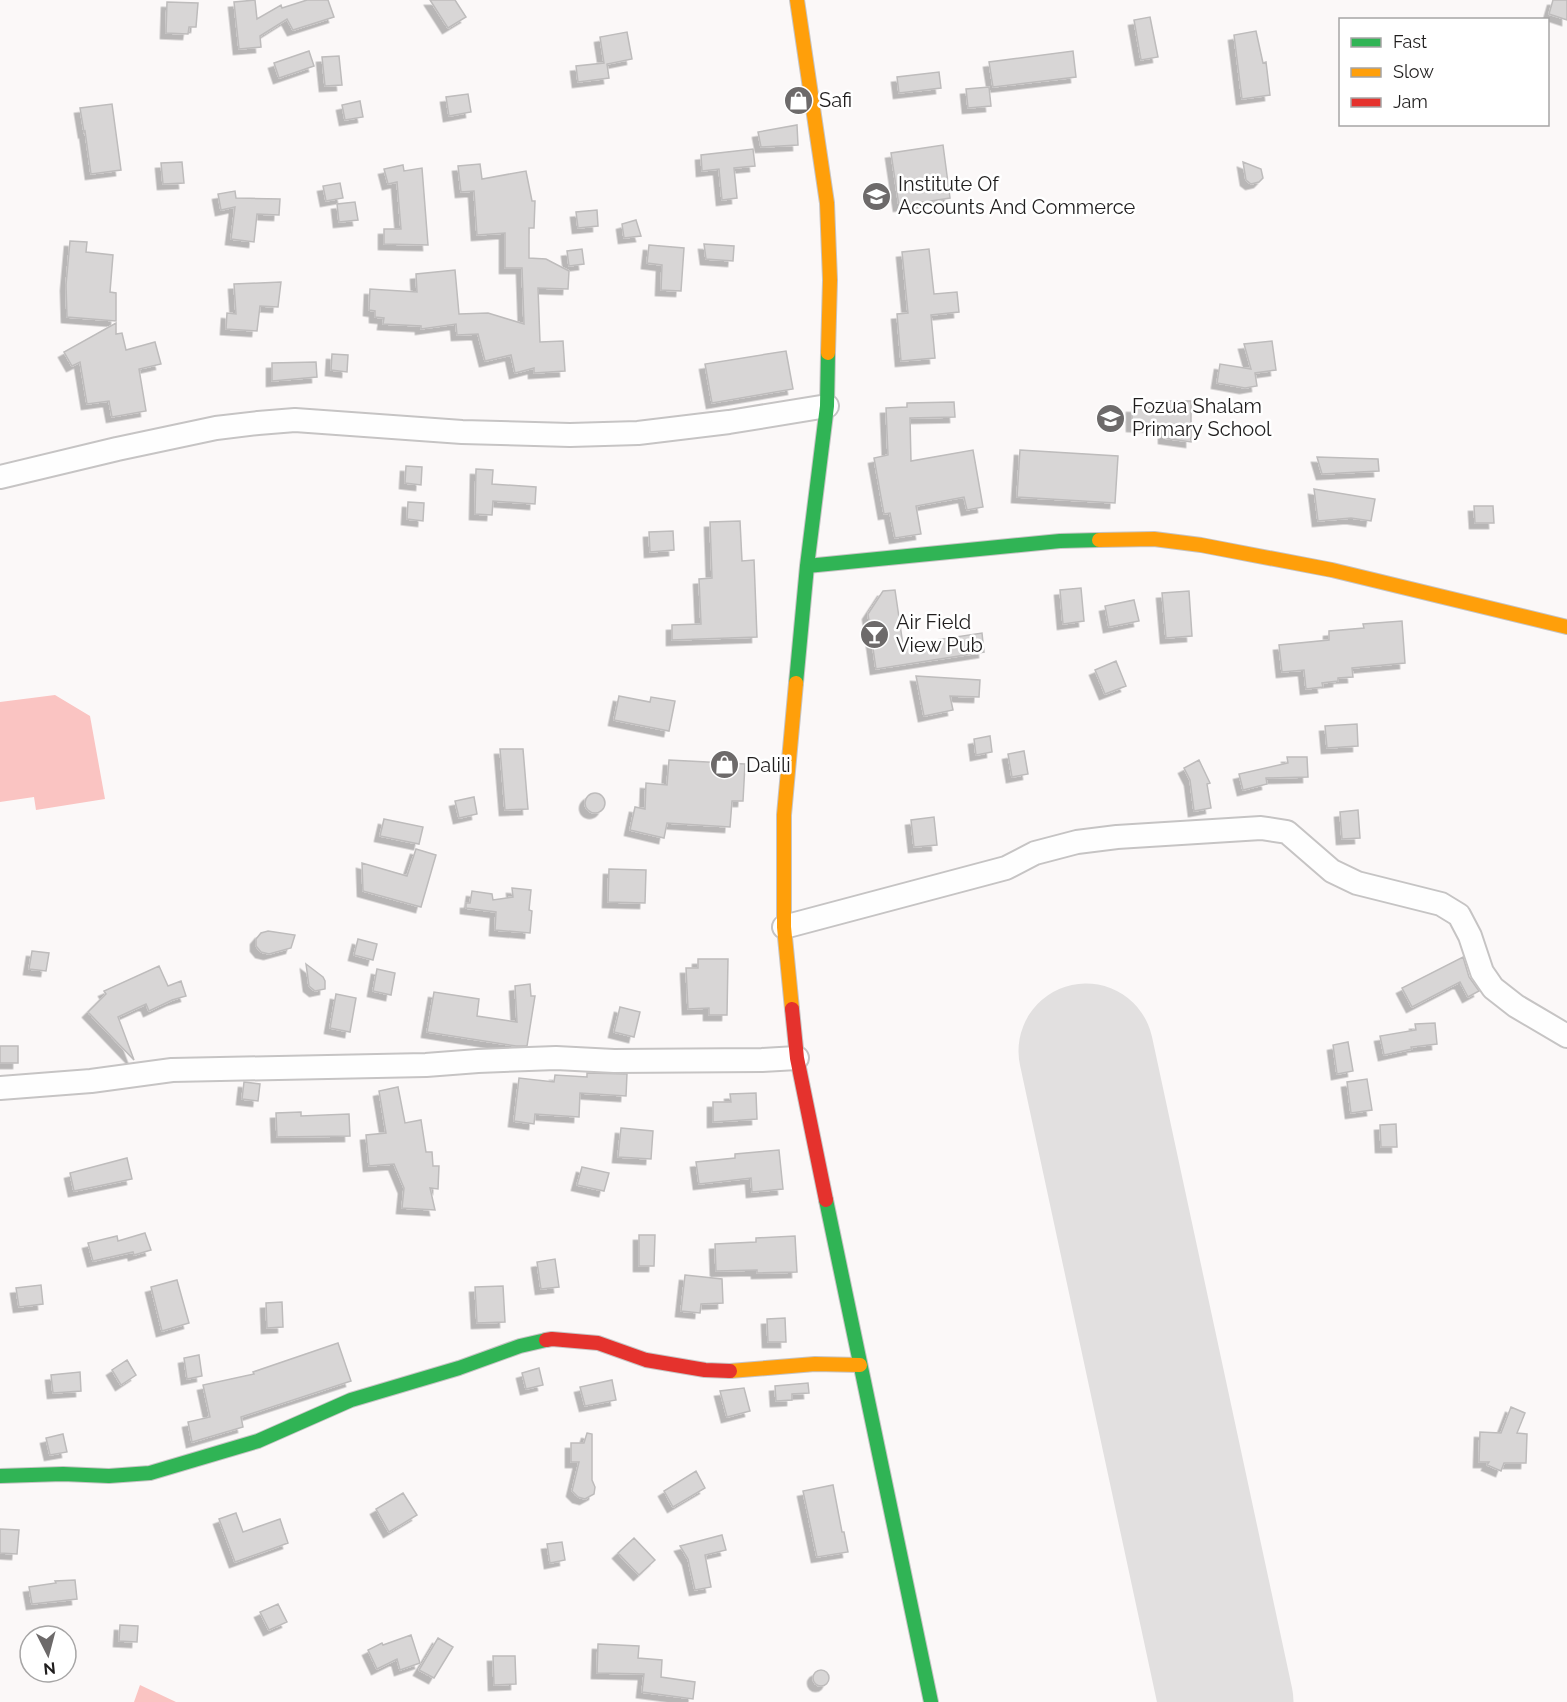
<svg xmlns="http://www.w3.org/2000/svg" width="1567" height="1702" viewBox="0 0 1567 1702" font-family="Raleway,sans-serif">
<defs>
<filter id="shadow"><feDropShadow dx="-5.5" dy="5.5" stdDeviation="0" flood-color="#0004"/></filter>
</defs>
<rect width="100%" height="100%" fill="#fbf8f8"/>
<path fill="#fac4c2" d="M55,695L90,716L105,799L36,810L34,797L0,802V702Z
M140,1685L176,1702H134Z"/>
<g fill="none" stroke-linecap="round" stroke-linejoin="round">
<path stroke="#e2e0e0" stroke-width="135" d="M1086,1051L1226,1702"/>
</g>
<path fill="#d8d6d6" stroke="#bebcbc" stroke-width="1.5" filter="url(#shadow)" d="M255,0L257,19L281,5L282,8L307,0H328L334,17L293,30L287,19L260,36L261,47L239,49L234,2Z
M430,0H455L466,17L448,28Z
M1553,0H1567V20L1549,14Z
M167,2L198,3L196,27H189L188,34L166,33Z
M1150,17L1158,57L1141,60L1134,20Z
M1256,31L1263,63L1266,62L1270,95L1242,99L1234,35Z
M627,32L632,59L607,64L609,78L578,82L576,66L604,63L600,37Z
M309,51L314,66L279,78L274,63Z
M1073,51L1076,77L993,87L989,62Z
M339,56L342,85L325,86L322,57Z
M939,72L941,88L899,93L897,77Z
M989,87L991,106L968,108L966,89Z
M468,94L471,112L449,116L446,97Z
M360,101L363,117L345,120L342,105Z
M112,104L121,170L91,174L85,131L84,132L80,108Z
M797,125L798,145L761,147L758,132Z
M943,145L950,198L899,206L891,153Z
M753,149L755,166L734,168L737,198L722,200L719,169L702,171L701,155Z
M182,162L184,183L163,184L161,163Z
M1243,162L1261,169L1263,178L1259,182L1251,184L1246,180Z
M480,164L482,179L526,171L532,201H535L534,228H529V258L546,259L569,271L568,289L538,288L540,342L563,341L565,371L534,373V368L515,373L511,355L485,361L478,334L457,335L456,324L421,329V326L383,324L384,318L375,317V311L369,310L370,289L417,292L416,274L455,270L459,314L488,313L524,324L522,268H505V233L477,235L474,191L461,192L458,166Z
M403,165L404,171L422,168L428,245L384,244V229H401L397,182L388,184L384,169Z
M340,183L343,198L326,201L323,186Z
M235,191L236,198L280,199L279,215L257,214L254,242L231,239L235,207L221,210L218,194Z
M355,202L358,220L339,222L337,204Z
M597,210L598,226L578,228L576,212Z
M636,220L641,236L624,238L622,224Z
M70,241L87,242L86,252L113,255L110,292L116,293V321L67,317L66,285Z
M704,244L734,246L733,261L706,259Z
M649,245L684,248L681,291L661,290L662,265L647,263Z
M582,249L584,264L569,266L567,251Z
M929,249L934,294L957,292L959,312L931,315L935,358L901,361L897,314L908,313L902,252Z
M281,282L278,307L260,306L257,331L226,329L227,313L236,314L234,284Z
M116,323V334L122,333L126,350L155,342L161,364L139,369L146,411L112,417L109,401L87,404L80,362L72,366L64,352Z
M1272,341L1276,370L1255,373L1257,386L1245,388L1217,383L1220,364L1251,369L1244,344Z
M786,351L793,389L712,403L705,364Z
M332,354L348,355L347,372L331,370Z
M316,362L317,377L272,381V363Z
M1165,401H1191V442L1164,438V427L1132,426V407L1165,408Z
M954,402L955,417L910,418L911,461L973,450L983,507L967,510L964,497L916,506L921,534L895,538L890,513L884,514L874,458L888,455L886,408L907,407V403Z
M1020,450L1118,456L1115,503L1017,497Z
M1317,457L1378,459L1379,471L1322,474Z
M406,466L422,467L421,485L405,483Z
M476,469L493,470L492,484L536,487L535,504L493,501L492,515L475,514Z
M1314,489L1375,499L1371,521L1351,518L1318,521Z
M408,502L424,503L423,521L407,519Z
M1474,506H1493L1494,523H1475Z
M740,521L742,561L754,560L757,637L672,640V625L701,624L699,579L712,578L710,522Z
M673,531L674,550L650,552L649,532Z
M1081,588L1084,621L1063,624L1060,590Z
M895,590L903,645L982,633L984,652L876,669L868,614L883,591Z
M1189,591L1192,636L1166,638L1162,593Z
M1134,600L1139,621L1109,627L1105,606Z
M1402,621L1405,663L1352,668L1353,677L1338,678V681L1322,683L1323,687L1306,689L1304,670L1282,672L1279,645L1329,640V631L1364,628L1363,624Z
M1116,661L1126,686L1105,694L1095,670Z
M916,676L980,680L979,697L950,696L953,710L924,716Z
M619,696L650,702L651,697L675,701L669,731L614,720Z
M1357,724L1358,746L1327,748L1325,726Z
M990,736L992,752L976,755L974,739Z
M500,749H523L528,809L505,810Z
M1024,751L1028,774L1012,777L1008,754Z
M1287,757H1307L1308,777L1266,778L1267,784L1243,790L1239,774L1288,763Z
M669,760L745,764L743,801H732L730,827L667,823L664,838L630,830L635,807L645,809L646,783L667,785Z
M1199,760L1210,783L1207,784L1211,808L1194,811L1190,780L1184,768Z
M585 803a10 10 0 1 1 20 0a10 10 0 1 1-20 0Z
M474,797L477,814L459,818L455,801Z
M1358,810L1360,838L1342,839L1340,812Z
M934,817L937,845L914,847L911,820Z
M384,819L423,827L419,844L380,836Z
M416,849L436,855L421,907L363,891L362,863L407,876Z
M609,869L646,870L645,903L608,902Z
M512,888L531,890L529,910L532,911L530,933L495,930L496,912L466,908V903H470L472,891L492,894L493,900L513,897Z
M268,931L295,935L291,948L269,954L261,952L256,946V939L261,933Z
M358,939L377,944L373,960L354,955Z
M32,951L49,953L46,971L29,969Z
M1463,957L1469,977L1479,991L1468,997L1460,982L1412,1007L1402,988Z
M698,959H728L727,1015H709V1008L688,1009L686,968H698Z
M306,964L323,977L325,981V989L315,991L309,986Z
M159,966L168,986L181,981L186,996L172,1000L149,1011L146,1004L118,1017L134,1060L88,1012L106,994L104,991Z
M377,969L395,973L391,995L373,991Z
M530,984L531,996H535L527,1046H516L427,1032L434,992L479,999L477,1016L517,1022L515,986Z
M336,994L356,998L350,1032L330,1028Z
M620,1007L640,1012L634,1037L614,1032Z
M1435,1023L1437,1044L1411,1047L1412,1049L1384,1055L1380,1036L1416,1030L1415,1024Z
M1348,1042L1353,1071L1337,1074L1333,1045Z
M0,1046H18V1063H0Z
M587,1073L627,1074L626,1096L580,1093L579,1117L535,1114L534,1124L514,1121L519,1078L554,1082L555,1075L587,1077Z
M1367,1079L1372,1110L1351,1113L1347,1082Z
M244,1082L260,1084L258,1101L242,1099Z
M398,1087L405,1123L421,1120L426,1152H432L433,1166H439L438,1189L430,1188L435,1210L402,1208L404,1188L394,1164L369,1166L366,1135L386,1133L379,1091Z
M756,1093L757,1119L713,1122V1102H731L730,1094Z
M301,1112V1116L349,1114L350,1136L277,1137L276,1113Z
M1396,1124L1397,1147H1381L1380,1125Z
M621,1128L653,1131L651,1159L618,1157Z
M779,1150L783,1189L752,1192L751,1178L699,1184L696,1162L735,1158V1154Z
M127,1158L132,1179L74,1191L70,1173Z
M582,1167L609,1173L604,1191L577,1185Z
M145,1233L151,1250L134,1255L133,1252L93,1261L88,1243L117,1236L118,1241Z
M639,1235H655L654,1266H639Z
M795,1236L797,1272L757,1273V1270L716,1271L715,1244L756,1242V1238Z
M555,1259L559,1287L541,1289L537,1262Z
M685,1275L722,1279L723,1303L701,1304L700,1313L681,1311Z
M177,1280L189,1323L162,1331L151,1287Z
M41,1285L43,1304L19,1307L16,1288Z
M503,1286L505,1322L477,1323L475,1287Z
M282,1302L283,1327L267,1328L266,1303Z
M785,1318L786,1342H768L767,1319Z
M338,1343L351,1381L241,1417L243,1427L192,1442L188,1422L210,1417L203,1385L254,1374L253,1372Z
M199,1355L202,1376L187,1379L184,1358Z
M127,1360L136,1375L121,1385L112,1370Z
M539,1368L543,1385L526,1389L522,1373Z
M80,1372L81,1391L53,1393L51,1375Z
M612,1380L616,1400L585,1406L580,1387Z
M808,1383L809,1393L792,1394V1400L776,1401L775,1386Z
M744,1388L750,1411L727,1417L720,1391Z
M1511,1407L1525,1413L1517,1433L1527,1434L1526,1463H1504L1501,1471L1487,1465L1489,1462H1479L1480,1432L1501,1433Z
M587,1433L592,1434V1480L595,1487L594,1494L585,1499L578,1497L572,1491L579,1462H571V1443H584Z
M63,1434L67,1452L50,1455L46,1438Z
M696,1471L705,1488L673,1507L664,1491Z
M833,1485L842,1532H844L848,1552L817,1557L803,1491Z
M403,1493L417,1515L389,1532L376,1509Z
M236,1513L243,1532L280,1519L288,1543L235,1562L219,1519Z
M0,1529L19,1530L17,1554L0,1553Z
M722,1535L726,1550L705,1555L711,1587L695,1590L688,1559L680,1546Z
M634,1538L655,1560L639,1575L618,1553Z
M562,1542L565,1560L550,1563L547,1544Z
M75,1580L77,1599L32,1604L29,1587L56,1583L55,1581Z
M278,1604L287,1622L269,1630L260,1612Z
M120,1625L138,1626L137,1642L119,1641Z
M411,1635L420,1663L400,1670L397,1659L377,1669L368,1650L382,1643L383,1645Z
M438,1638L453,1647L434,1678L419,1670Z
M598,1644L639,1646L638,1658L662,1660L661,1677L695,1682L693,1699L642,1692L644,1674L597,1673Z
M493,1656H515L516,1684L494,1685Z
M813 1678a8 8 0 1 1 16 0a8 8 0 1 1-16 0Z"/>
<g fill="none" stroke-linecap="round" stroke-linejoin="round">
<defs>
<path id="street" d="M0,477L117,449L216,428L258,423L295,420L462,432L570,435L638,433L729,422L827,406
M784,927L1006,868L1035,853L1077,842L1117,837L1261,828L1287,832L1332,871L1357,883L1441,904L1459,915L1470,936L1482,972L1493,988L1516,1006L1567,1036
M0,1088L91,1081L172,1070L426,1065L478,1061L556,1058L614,1061L762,1060L797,1058"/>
<path id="fast" d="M807,566L1060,541L1099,540
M796,683L807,566L827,406L828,353
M826,1200L931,1702
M0,1476L63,1474L109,1476L150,1473L258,1441L351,1400L459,1368L520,1346L546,1340"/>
<path id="slow" d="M797,0L827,203L830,280L828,353
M1099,540L1154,539L1201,545L1332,570L1567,627
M792,1009L784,927V815L796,683
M730,1371L815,1364L860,1365"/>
<path id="jam" d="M792,1009L797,1058L826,1200
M546,1340L552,1339L598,1343L646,1360L705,1370L730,1371"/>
</defs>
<use href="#street" stroke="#c6c4c4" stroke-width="26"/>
<use href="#fast" stroke="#c6c4c4" stroke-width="16"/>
<use href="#slow" stroke="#c6c4c4" stroke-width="16"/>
<use href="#jam" stroke="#c6c4c4" stroke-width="16"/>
<use href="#street" stroke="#fefefe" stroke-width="22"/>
<use href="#fast" stroke="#30b455" stroke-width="14"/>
<use href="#slow" stroke="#ff9f0a" stroke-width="14"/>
<use href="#jam" stroke="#e5322d" stroke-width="14"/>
</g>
<defs>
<symbol id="shop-disc" viewBox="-11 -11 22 22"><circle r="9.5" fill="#6d6a6a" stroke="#fff"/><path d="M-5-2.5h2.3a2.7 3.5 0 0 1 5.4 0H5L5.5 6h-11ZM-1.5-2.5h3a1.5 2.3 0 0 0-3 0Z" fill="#fff"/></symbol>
<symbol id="school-disc" viewBox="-11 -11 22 22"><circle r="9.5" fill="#6d6a6a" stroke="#fff"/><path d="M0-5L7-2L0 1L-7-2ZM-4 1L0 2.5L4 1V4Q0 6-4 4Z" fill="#fff"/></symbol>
<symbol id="bar-disc" viewBox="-11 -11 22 22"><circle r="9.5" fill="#6d6a6a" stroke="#fff"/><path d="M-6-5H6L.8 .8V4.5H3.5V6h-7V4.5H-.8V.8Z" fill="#fff"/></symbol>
</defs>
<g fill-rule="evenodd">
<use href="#shop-disc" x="782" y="84" width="33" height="33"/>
<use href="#school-disc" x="860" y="180" width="33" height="33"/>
<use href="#school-disc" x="1094" y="402" width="33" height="33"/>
<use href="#bar-disc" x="858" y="618" width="33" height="33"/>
<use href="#shop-disc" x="708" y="748" width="33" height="33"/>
</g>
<g text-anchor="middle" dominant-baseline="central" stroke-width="5" stroke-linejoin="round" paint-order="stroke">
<g font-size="20" fill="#201e1e" stroke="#fff" text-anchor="start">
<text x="819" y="100">Safi</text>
<text x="898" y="184">Institute Of<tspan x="898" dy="23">Accounts And Commerce</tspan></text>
<text x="1132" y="406">Fozua Shalam<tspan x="1132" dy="23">Primary School</tspan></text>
<text x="896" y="622">Air Field<tspan x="896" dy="23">View Pub</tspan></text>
<text x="746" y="765">Dalili</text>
</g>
</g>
<rect x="1339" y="18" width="210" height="108" fill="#ffffff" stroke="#a6a5a5" stroke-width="1.5"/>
<rect x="1351" y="38" width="30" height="9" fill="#30b455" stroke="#a6a5a5" stroke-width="1.5"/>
<text x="1393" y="48" font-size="18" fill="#201e1e">Fast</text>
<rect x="1351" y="68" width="30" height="9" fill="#ff9f0a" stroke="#a6a5a5" stroke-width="1.5"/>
<text x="1393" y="78" font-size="18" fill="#201e1e">Slow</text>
<rect x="1351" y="98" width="30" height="9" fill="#e5322d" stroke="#a6a5a5" stroke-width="1.5"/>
<text x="1393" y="108" font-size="18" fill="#201e1e">Jam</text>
<g transform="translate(48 1654) rotate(174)"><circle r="28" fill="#ffffff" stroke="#a6a5a5" stroke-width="1.5"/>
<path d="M0-4.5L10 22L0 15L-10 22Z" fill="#6d6a6a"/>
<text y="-9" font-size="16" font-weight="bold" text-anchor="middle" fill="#201e1e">N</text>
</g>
</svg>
